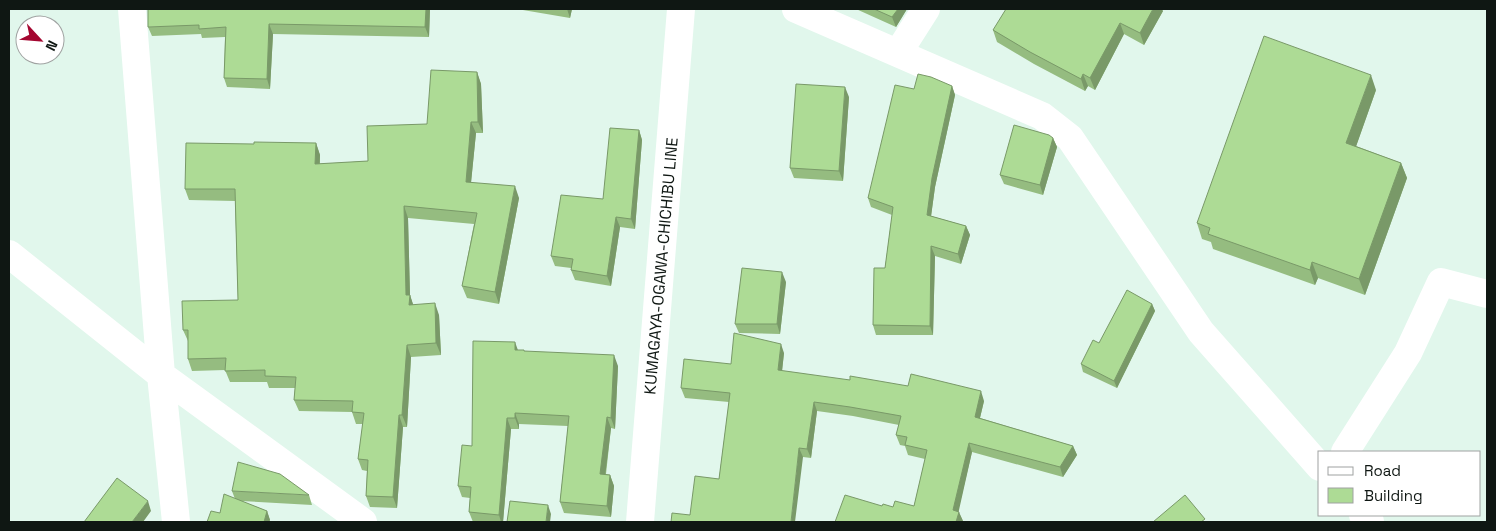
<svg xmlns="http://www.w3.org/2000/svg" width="1496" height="531" viewBox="0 0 1496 531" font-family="'Space Grotesk',sans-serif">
<rect width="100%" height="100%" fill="#e1f7ec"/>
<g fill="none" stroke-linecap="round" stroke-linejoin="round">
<path stroke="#fff" stroke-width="28" d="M132,9L161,375L176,522
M796,9L1042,116L1070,138L1201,332L1320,467
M898,53L926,9
M9,254L161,375L363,522
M1345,452L1408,353L1441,282L1487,294
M1363,515L1370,522"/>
<path stroke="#fff" stroke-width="28" d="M640,522L681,9"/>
</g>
<path fill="#95bc80" d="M430,9L429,37L273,34L270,89L227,87L224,78L225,37L202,38L201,34L152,36L148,27Z
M517,9H572L570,18Z
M856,9H907L896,27Z
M1163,11L1144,45L1124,34L1095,90L1088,86L1085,91L1034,64L997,42L993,30Z
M477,72L481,84L483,133H476L471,182L519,198L499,304L467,298L462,286L474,224L408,218L410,295L413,305L439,315L441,355L411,357L407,427H403L397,508L370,507L366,496L367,471L362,470L358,459L363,424H356L352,412L299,411L294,400L295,388H269L267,382H230L225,370L192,371L188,359V341L183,330L238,300L235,201L189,200L185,189L254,144L316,143L320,155V164L368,161L427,124Z
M952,86L955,95L935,187L931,216L966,226L970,235L961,264L935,256L933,335H876L873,325L885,268L892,215L871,207L868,198L914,89Z
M1376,90L1356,146L1401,163L1407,178L1365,295L1318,278L1315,285L1213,249L1211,242L1202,239L1197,223Z
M849,97L843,181L794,178L790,168Z
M639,130L642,140L635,229L620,227L611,286L575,280L571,270V268L555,266L551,256L603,199Z
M1053,138L1057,147L1043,195L1004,184L1000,175Z
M786,282L780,334L739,333L735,324Z
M1152,304L1155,311L1117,388L1083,372L1081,364L1099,343Z
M518,350L618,366L615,429L611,428L606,474L610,475L614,486L611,517L564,513L560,502L568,426L519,424V429H511L503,522H473L469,512L470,498L462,497L458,486L472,446Z
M784,353L782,371L984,401L980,418L1073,446L1077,455L1063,477L972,452L958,511L963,521L882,506L893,507L914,506L925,459L908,455L905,446L900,445L896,435L899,425L853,416L817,411L811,458L803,457L690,515L719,479L729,402L685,398L681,388L731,364Z
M232,491L309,495L312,505L241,501L267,511L270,520L269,522H207L220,513L235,499Z"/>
<path fill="#799968" d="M426,9H430L429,37L425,27Z
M567,9H572L570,18Z
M898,9H907L896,27L892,17Z
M1153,9H1162L1163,11L1144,45L1140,33Z
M1120,23L1124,34L1095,90L1090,78Z
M269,24L273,34L270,89L267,79Z
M477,72L481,84L483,133L478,122Z
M1083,74L1088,86L1085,91L1081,79Z
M1371,75L1376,90L1352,158L1346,143Z
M952,86L955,95L935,187L930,224L927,215L932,178Z
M845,87L849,97L843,181L839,171Z
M471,122L476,133L470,193L466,182Z
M639,130L642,140L635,229L631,219Z
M1053,138L1057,147L1043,195L1040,185Z
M316,143L320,155L319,176L315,164Z
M1401,163L1407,178L1365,295L1359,279Z
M515,186L519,198L499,304L495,292Z
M404,206L408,218L410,295L414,307L413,316L406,295Z
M616,217L620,227L611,286L607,276Z
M966,226L970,235L961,264L958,254Z
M931,246L935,256L933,335L930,326Z
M1312,262L1318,278L1315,285L1310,270Z
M782,272L786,282L780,334L777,324Z
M435,303L439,315L441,355L436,343Z
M1152,304L1155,311L1117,388L1114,381Z
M515,342L519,353L515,350Z
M781,344L784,353L781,380L778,370Z
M407,345L411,357L407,427L402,415Z
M614,355L618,366L615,429L611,418Z
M981,391L984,401L978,426L975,417Z
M814,402L817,411L811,458L807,449Z
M515,413L519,424V429L515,418Z
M399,415L403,427L397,508L393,497Z
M607,417L611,428L604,485L600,474Z
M507,418L511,429L503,522H501L499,515Z
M969,443L972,452L957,519L953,510Z
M1073,446L1077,455L1063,477L1060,467Z
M799,448L803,457L795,522H791Z
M610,475L614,486L611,517L607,506Z
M148,501L151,511L143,522H132Z
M548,505L551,514L550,522H546Z
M267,511L270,520L269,522H264Z
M959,512L963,521L962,522H956Z"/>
<path fill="#addb95" stroke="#799968" d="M148,9H426L425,27L269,24L267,79L224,78L226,27L199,29V25L148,27Z
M874,9H898L892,17Z
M1006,9H1153L1140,33L1120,23L1090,78L1083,74L1081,79L1030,52L993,30Z
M1264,36L1371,75L1346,143L1401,163L1359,279L1312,262L1310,270L1208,234L1210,228L1197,223Z
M431,70L477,72L478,122H471L466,182L515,186L495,292L462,286L477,213L404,206L406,295H410L409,305L435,303L436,343L407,345L402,415H399L393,497L366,496L368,460L358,459L364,413L352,412L353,401L294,400L296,377L265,376V370L225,371L226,358L188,359V330H183L182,301L238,300L235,189H185L186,143L254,144V142L316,143L315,164L368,161L367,126L427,124Z
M918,74L931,77L952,86L932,178L927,215L966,226L958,254L931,246L930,326L873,325L874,268H885L893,207L868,198L895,85L914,89Z
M796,84L845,87L839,171L790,168Z
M1014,125L1049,135L1053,138L1040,185L1000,175Z
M610,128L639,130L631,219L616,217L607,276L571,270L573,259L551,256L561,195L603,199Z
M742,268L782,272L777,324H735Z
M1127,290L1152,304L1114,381L1081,364L1093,340L1099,343Z
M734,333L781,344L778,370L850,380V376L908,386L911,374L981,391L975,417L1073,446L1060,467L969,443L953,510L959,512L956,522H835L845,495L882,506L883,504L893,507L895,501L914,506L927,450L905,445L907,437L896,435L901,416L850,407L814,402L807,449L799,448L791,522H671L672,513L690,515L695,476L719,479L730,393L681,388L684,359L731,364Z
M473,341L515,342V350H524V351L614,355L611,418L607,417L600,474L610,475L607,506L560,502L569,416L515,413V418H507L499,515L469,512L471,487L458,486L462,445L472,446Z
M238,462L280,474L309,495L232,491Z
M117,478L148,501L132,522H84Z
M224,494L267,511L264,522H207L211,511L220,513Z
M1185,495L1205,519L1201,522H1153Z
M510,501L548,505L546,522H507Z"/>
<g text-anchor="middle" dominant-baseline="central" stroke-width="4" stroke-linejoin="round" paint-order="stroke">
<g font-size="16" fill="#0f1713" stroke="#fff">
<text transform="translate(661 266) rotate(-85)">KUMAGAYA-OGAWA-CHICHIBU LINE</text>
</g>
</g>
<rect width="1496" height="531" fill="none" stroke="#0f1713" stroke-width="20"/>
<rect x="1318" y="451" width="162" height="65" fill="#ffffff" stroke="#9fa2a1"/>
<rect x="1328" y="467" width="25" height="8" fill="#ffffff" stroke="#9fa2a1"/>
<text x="1364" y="476" font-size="15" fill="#0f1713">Road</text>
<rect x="1328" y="488" width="25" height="15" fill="#addb95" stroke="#9fa2a1"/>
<text x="1364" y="501" font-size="15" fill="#0f1713">Building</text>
<g transform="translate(40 40) rotate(116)"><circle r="24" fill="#ffffff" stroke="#9fa2a1"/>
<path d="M0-4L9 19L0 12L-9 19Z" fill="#a40630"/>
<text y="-8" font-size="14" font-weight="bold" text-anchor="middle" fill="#0f1713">N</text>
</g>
</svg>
